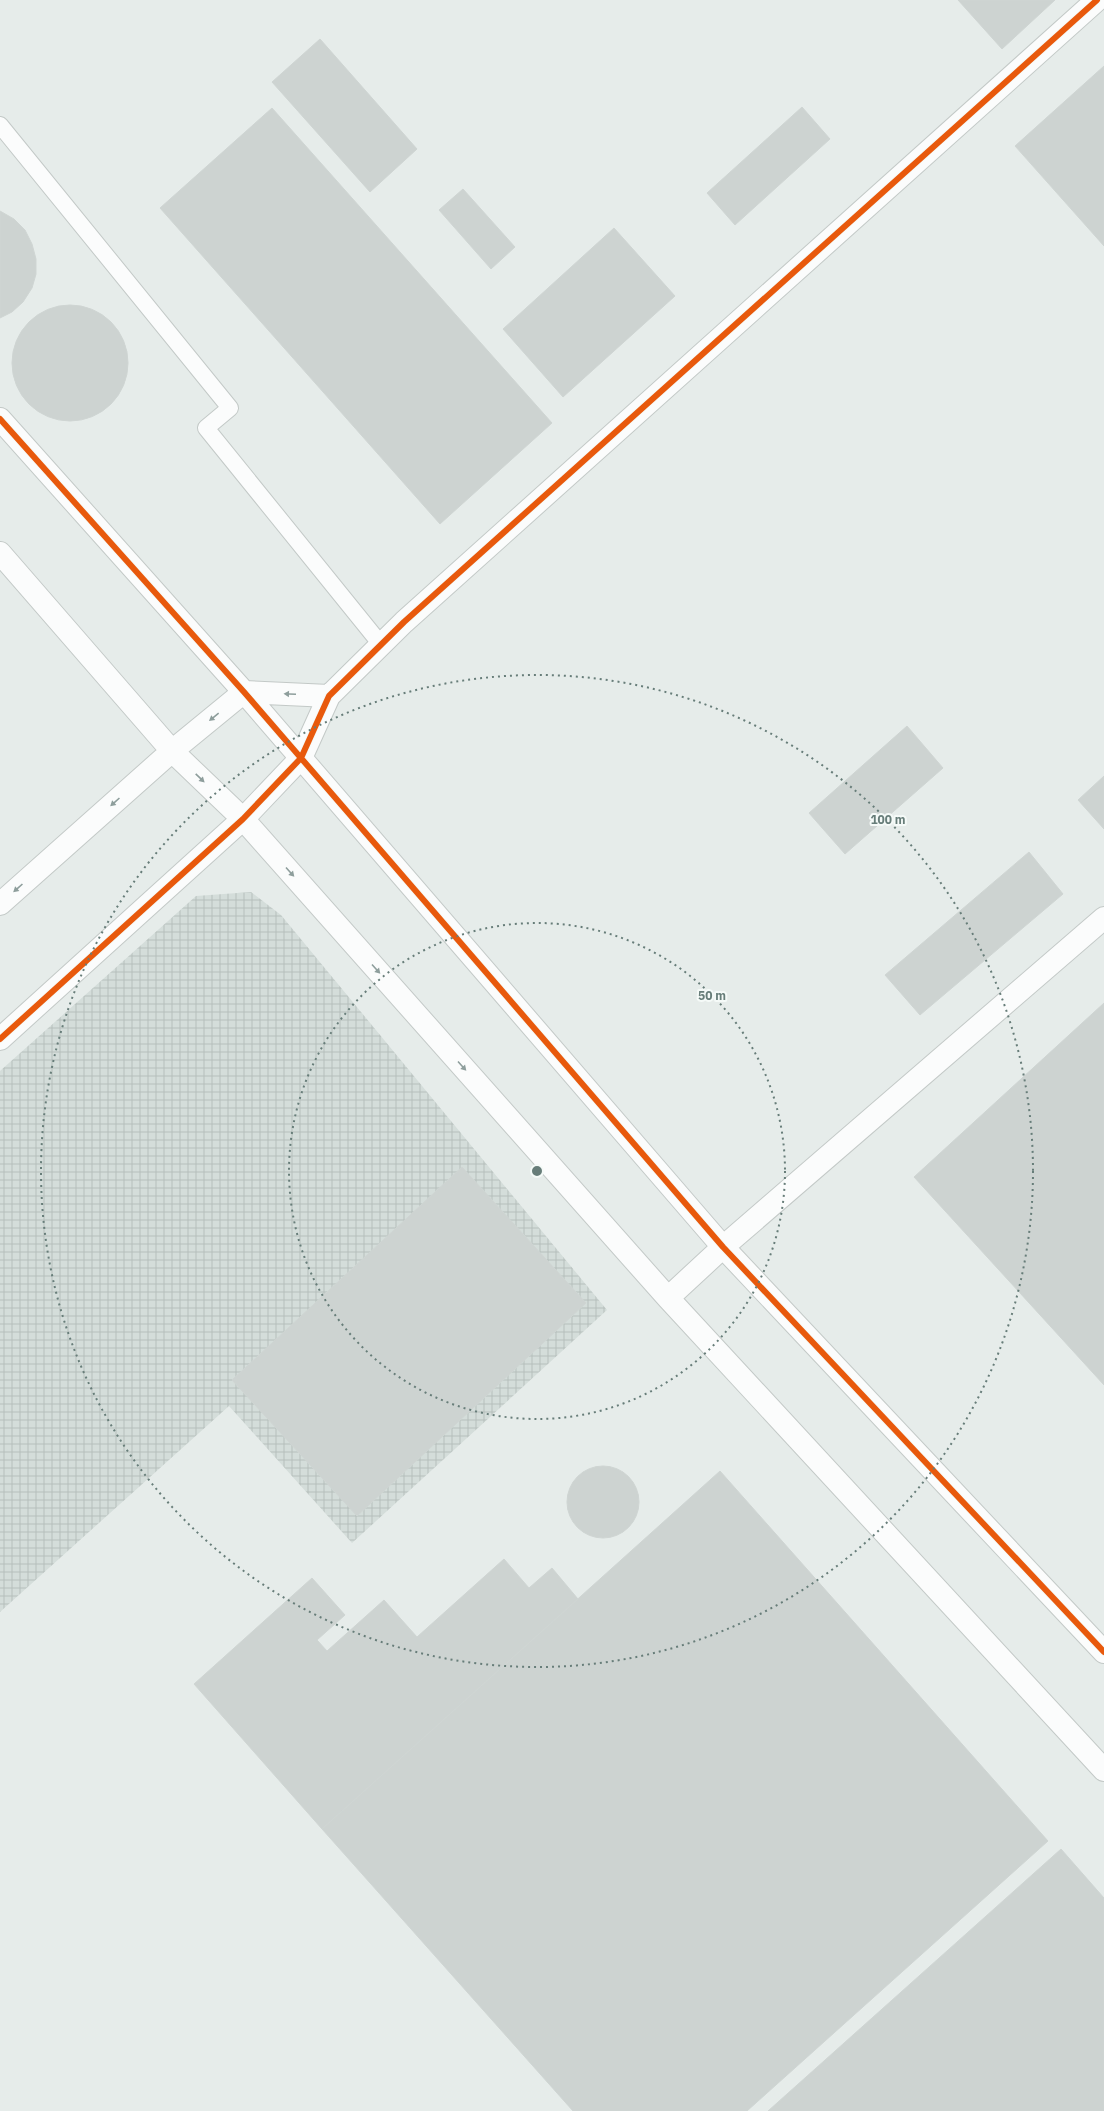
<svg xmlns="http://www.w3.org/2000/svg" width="1104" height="2111" viewBox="0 0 1104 2111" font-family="'IBM Plex Sans',sans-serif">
<defs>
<pattern id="industrial-grid" width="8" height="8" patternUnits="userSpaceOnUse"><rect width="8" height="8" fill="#d4ddda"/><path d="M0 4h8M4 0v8" fill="none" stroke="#b6bfbc"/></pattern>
</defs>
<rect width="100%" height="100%" fill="#e6ecea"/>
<path fill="url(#industrial-grid)" d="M251,892L281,915L607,1310L352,1543L229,1406L0,1612V1071L196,896Z"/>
<path fill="#cdd3d1" stroke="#cfd5d3" d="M958,0H1055L1002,49Z
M320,39L417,149L370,192L272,82Z
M1104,66V246L1015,146Z
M802,107L830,139L735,225L707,193Z
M272,108L552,423L440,524L160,208Z
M463,189L515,247L491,269L439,210Z
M0,211L14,219L25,230L32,244L36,259V274L32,288L23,302L12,312L0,318Z
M614,228L675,296L563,397L503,329Z
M12 363a58 58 0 1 1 116 0a58 58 0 1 1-116 0Z
M907,726L943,768L845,854L809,813Z
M1104,776V829L1078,800Z
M1029,852L1063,894L920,1015L885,975Z
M1104,1003V1385L914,1177Z
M462,1167L586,1303L357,1516L232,1380Z
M567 1502a36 36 0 1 1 72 0a36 36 0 1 1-72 0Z
M720,1471L1048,1841L747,2111H573L322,1829Z
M504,1559L529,1588L552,1568L578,1599L322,1829L194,1684L312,1578L345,1615L317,1640L327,1651L384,1600L417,1637Z
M1061,1849L1104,1898V2111H768Z"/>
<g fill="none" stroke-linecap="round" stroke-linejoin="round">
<defs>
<path id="lane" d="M0,125L230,408L206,428L379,642L390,633"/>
<path id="street" d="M0,419L244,692L723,1247L1104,1652
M0,553L172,751L243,819L668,1298L1104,1770
M0,904L172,751L244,692L329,696
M0,1039L243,819L301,758L329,696L404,622L1097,0
M668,1298L723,1247L1104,918"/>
</defs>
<use href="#lane" stroke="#c3c9c7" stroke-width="18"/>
<use href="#street" stroke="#c3c9c7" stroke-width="24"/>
<use href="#lane" stroke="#fbfcfc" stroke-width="16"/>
<use href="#street" stroke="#fbfcfc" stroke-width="22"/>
<defs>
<path id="cycleway" d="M0,419L244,692L723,1247L1104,1652
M0,1039L243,819L301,758L329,696L404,622L1097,0"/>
</defs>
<use href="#cycleway" stroke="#f5faf8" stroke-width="8"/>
<use href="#cycleway" stroke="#e8590c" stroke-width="6"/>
</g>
<defs><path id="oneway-solid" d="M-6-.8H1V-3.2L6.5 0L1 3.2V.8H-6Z"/></defs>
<g fill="#8e9e9c">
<use href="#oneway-solid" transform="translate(290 694) rotate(-178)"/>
<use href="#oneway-solid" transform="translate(214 717) rotate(141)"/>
<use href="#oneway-solid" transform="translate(200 778) rotate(44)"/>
<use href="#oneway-solid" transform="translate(115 802) rotate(138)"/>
<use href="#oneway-solid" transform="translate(290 872) rotate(48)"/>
<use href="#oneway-solid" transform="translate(18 888) rotate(138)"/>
<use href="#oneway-solid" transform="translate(376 969) rotate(48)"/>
<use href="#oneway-solid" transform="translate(462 1066) rotate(48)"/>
</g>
<g fill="none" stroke="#677d79" stroke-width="2" stroke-dasharray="2 4">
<circle cx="537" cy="1171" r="248"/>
<circle cx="537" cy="1171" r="496"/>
</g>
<circle cx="537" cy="1171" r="6" fill="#677d79" stroke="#f5faf8" stroke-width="2"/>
<g font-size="12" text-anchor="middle" font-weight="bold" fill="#677d79" stroke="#f5faf8" stroke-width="4" stroke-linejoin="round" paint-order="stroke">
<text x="888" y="824">100 m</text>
<text x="712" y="1000">50 m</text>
</g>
</svg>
